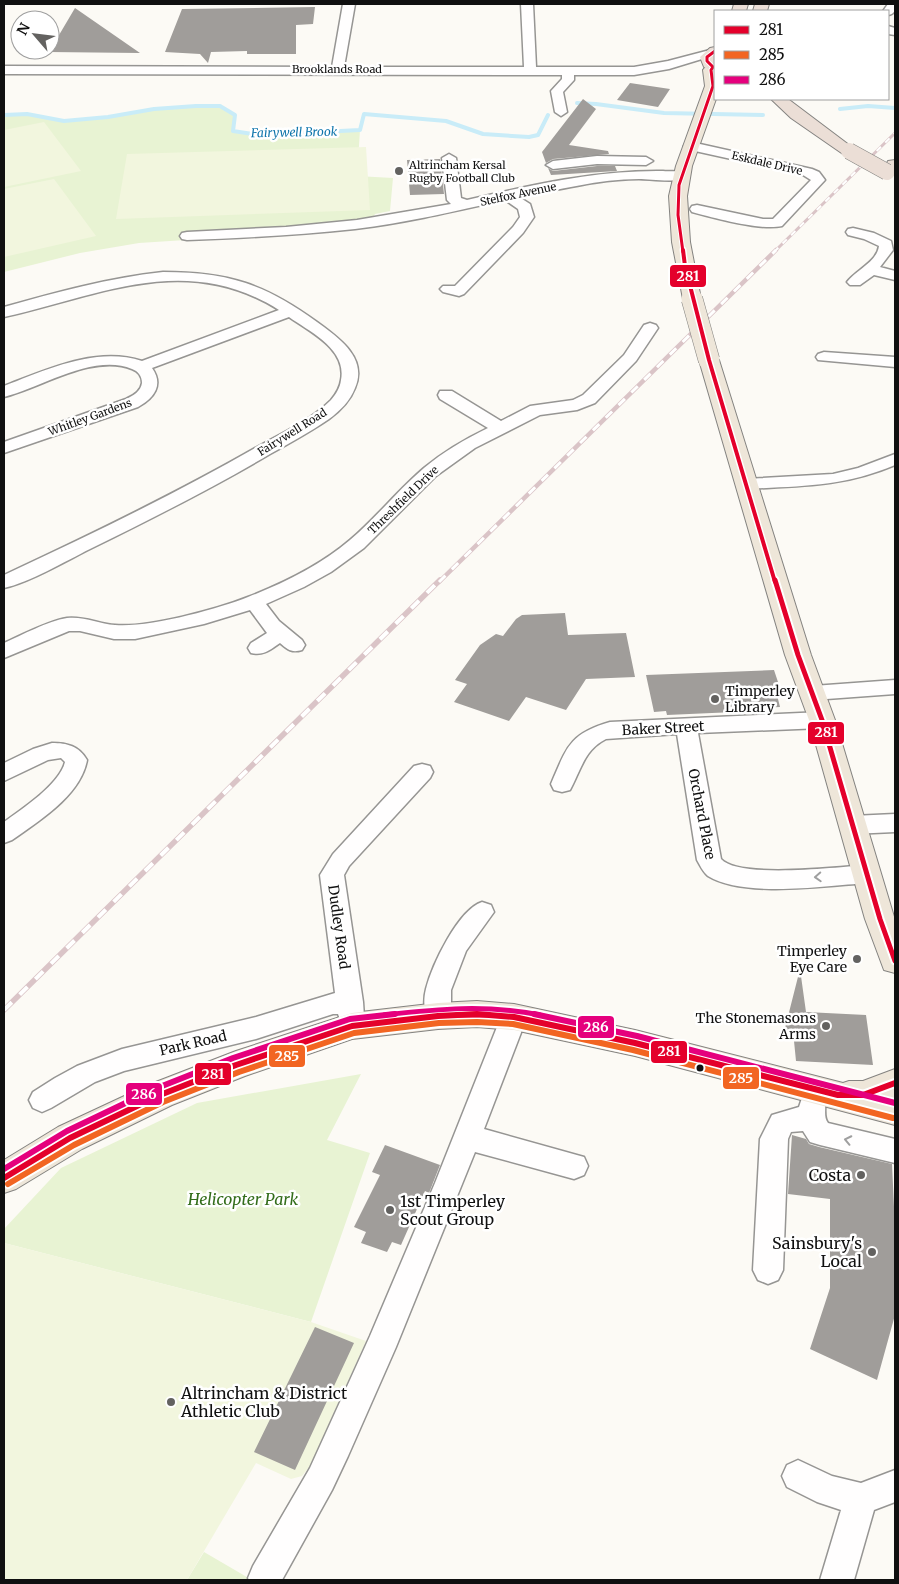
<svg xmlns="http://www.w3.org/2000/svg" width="899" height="1584" viewBox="0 0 899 1584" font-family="Merriweather,serif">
<rect width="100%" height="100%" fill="#fcfaf5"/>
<path fill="#e8f3d3" d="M196,106H220L235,115L233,131L260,135L360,130L357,176L393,178L390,211L375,214L369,224L262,235L139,243L80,253L4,272V115L27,114L64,120L108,117L154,109Z
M361,1074L327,1140L370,1153L311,1322L4,1243V1229L61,1168L197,1103Z
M204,1552L252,1580H187Z"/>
<path fill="#f2f6de" d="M44,122L81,171L4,187V130Z
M366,147L370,210L116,219L127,154Z
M54,179L96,236L4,257V189Z
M4,1243L311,1322L366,1341L310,1466L302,1476L291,1479L256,1463L187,1580H4Z"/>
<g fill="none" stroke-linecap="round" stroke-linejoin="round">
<path stroke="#c9ecf8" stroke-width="4" d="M577,103L596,104L664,113L763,115
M840,109L868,106L895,108
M4,115L27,114L64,121L108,117L154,109L196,106H220L235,115L233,131L260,135L360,130L364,114L446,121L483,134L529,137L538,135L548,115"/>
</g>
<path fill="#a09d9a" d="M315,7L313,24L296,25V54H247V51L211,52L208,63L200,54L165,52L182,9Z
M75,8L140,53L49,52Z
M630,83L670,89L658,107L617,100Z
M583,99L596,109L569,145L608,151L609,154L553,159L546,163L542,152Z
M440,159L444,194L410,195L407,160Z
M597,166H615L617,171L551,175L548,168L553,171Z
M565,613L568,635L626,633L635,677L586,679L566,710L526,697L509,721L454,702L467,684L455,680L480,645L496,634L503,636L516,619L522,615Z
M774,670L781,691H776L780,707L756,708L757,711L667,715L666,711L654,712L646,675Z
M800,969L806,1012L866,1015L873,1065L796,1061L794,1041L782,1040Z
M792,1135L806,1139L809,1144L819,1147L892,1164L895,1228V1315L877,1380L810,1349L830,1288V1199L788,1194Z
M385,1145L440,1165L429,1193L425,1191L401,1245L392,1242L387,1252L361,1243L366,1232L354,1227L380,1175L372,1172Z
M315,1327L354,1343L295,1470L254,1452Z"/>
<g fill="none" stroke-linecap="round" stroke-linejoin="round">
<defs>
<path id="minor" d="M343,4H355L344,67H524L521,4H533L536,67H634L668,61L710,50L714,51L715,55L669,69L634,75H574V80L563,92L567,112L561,116L555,112L551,91L562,79V75L4,74V66L332,67Z
M888,4H895C895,10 895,14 888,15V11H883Z
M888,26L895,28V35L888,34Z
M691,142L812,169L819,172L825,180L782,226C761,231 714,218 692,212L690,209L692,206L697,205L763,219H773L811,180L803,175L686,149L684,146Z
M449,154L456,158L461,198L467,200C531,185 597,170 663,171C671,172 683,169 688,176C682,184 650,179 639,179C599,179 559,190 519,197L530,204L534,217L523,233L464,294L459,296L443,292L440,289L443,286H455L513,227L520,217L518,209L505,200C456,211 405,223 355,229C299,235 243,238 187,240L182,239L180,236L182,233L187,232L286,227L357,220L451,204L447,200L442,158Z
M597,156L646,157L653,161L646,165L597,164L553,169L546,165L553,161Z
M853,228L874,233L891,241L893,250L880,267L895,271V280L874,275L860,285H850L847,282C856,270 877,262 879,246L864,239L848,235L846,232L848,229Z
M163,272C228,272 265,284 317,322C339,338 368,358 355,388C350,401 340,411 329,419C310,432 290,443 270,454C211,489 151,519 90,549C66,561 28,583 4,588V575C90,535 175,494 257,447C282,433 311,420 331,400C336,394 340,388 341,380C347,349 310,332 289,317L152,368C164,385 154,398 138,407L4,453V442L126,399C133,396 141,391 142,383C142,376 138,371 132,369C93,353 41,388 4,397V386C46,370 96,346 142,361L279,310C185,251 99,296 4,317V307C57,292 108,278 163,272Z
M650,323L656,325L658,328L636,361L595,403L577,410L540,415L475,448L436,476L364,548L331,572L304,587L266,604L279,621L302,640L305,645L302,650C292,653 288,650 280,643C270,650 263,656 251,653L248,648L251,643L267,633L250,610L204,624L135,639H114L80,631H69L4,658V643C22,635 48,621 67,618C84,616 99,624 115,625C148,628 218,609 248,597C284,583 321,565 350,540C376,518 398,490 424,468C443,452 465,439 488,428L440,399L438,395L440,391H452L501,421L530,406L573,400L583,395L624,355L644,325Z
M824,352L895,357V367L818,360L816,357L818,354Z
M895,454V465C843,487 801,486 746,489L740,488L737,484L740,480L746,479L833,474L858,468Z
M895,680V694L813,700L806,698L802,693L806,688L813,686Z
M822,712L830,715L833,720L830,725L822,728L698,733L721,859C739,879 838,867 867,865L875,868L879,874L875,880L867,883C825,886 744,898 708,876C703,872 700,865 697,860L677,734L606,739C584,750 581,770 570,790L562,792L554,790L551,784C567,747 569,734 610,722Z
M52,743C67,743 79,746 87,760C81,795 39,821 12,840L4,843V822C22,809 60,784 65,762L61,758L48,760L4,781V763L33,749Z
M422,764L430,766L433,772L430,778L349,866L344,875L363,1002L364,1017L360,1025L351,1028L342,1025L338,1014H333L256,1039L124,1071L95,1082L51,1108L42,1112L33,1108L29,1100L33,1092L55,1078L77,1066L122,1049L256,1017L335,993L320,875L333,854L414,766Z
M895,814V832L852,834L844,831L841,825L844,819L852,816Z
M482,902L491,905L494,912L466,951L451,990V1016L447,1024L438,1027L429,1024C424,1014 423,1000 426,989C432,965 458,910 482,902Z
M514,1006L523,1009L527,1017L484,1129L584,1157L588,1166L584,1175L574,1179L475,1152L396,1347L348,1456L332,1490L282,1580H249L248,1578L253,1566L310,1468L370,1336L435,1183L501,1017L505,1009Z
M813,1091L823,1095C828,1106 822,1115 828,1123L895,1139V1163L820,1145L810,1142L803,1131L791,1132L788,1139L783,1270L778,1280L768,1284L758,1280L753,1270L760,1139L772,1115L799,1107L803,1095Z
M798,1460L832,1476L861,1483L895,1470V1502L874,1510L854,1580H820L841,1510L817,1502L787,1487L782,1476L787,1465Z"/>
<path id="major" d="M713,63H715L716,99L692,166L687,196L690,242L701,299L699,303L692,305L685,303L683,299L672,242L669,196L676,166L705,86L703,70L708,64Z
M709,354L716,356L719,360L811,655L835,720L895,920V973L884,970L865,919L809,720L785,655L699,360L702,356Z
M477,1001L514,1004L635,1030L843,1083L849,1081H863L895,1069V1125L635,1056L514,1030L477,1027L438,1029L352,1039L245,1076L172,1105L82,1149L16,1189L4,1193V1160L58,1127L148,1085L236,1051L352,1013L438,1003Z"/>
<path id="highway" d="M734,4H748L746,11H732Z
M755,4H769L767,11H753Z
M715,47V72L704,67L700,57L710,48Z
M771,99H788L857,151L855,154H843L791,118Z
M895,160V171L889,170L886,165L888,161Z"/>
</defs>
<use href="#minor" stroke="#969593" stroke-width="3"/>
<use href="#major" stroke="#848380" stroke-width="2"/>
<use href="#highway" stroke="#848380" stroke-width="2"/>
<use href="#minor" fill="#fffefe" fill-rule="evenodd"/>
<use href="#major" fill="#eee6d9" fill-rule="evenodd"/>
<use href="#highway" fill="#ebded6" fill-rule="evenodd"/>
<defs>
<path id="rail-far2" d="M774,252L895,133"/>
<path id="rail-far1" d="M439,582L776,250"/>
<path id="rail" d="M4,1010L440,580"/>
</defs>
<use href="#rail-far2" stroke="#dac4c7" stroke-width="3"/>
<use href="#rail-far1" stroke="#dac4c7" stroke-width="4.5"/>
<use href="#rail" stroke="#dac4c7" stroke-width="5.5"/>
<use href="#rail-far2" stroke="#fff" stroke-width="2" stroke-dasharray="6" stroke-linecap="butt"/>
<use href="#rail-far1" stroke="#fff" stroke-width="3" stroke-dasharray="9" stroke-linecap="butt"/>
<use href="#rail" stroke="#fff" stroke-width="4" stroke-dasharray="11" stroke-linecap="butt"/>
<defs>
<path id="major-bridge" d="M692,299L709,360"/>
<path id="highway-bridge" d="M849,151L887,172"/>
</defs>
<use href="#major-bridge" stroke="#848380" stroke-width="22" stroke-linecap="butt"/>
<use href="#highway-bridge" stroke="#848380" stroke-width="17" stroke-linecap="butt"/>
<use href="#major-bridge" stroke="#eee6d9" stroke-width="21"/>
<use href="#highway-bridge" stroke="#ebded6" stroke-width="16"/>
<defs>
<path id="bus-1-far3" d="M683,252L678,215L679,185L713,86L711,70L713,67L707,61V57L715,51"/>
<path id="bus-1-far2" d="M683,250L685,266L709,360L775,582"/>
<path id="bus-1-far1" d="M775,580L798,655L822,720L880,919L895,961
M456,1015H490"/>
<path id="bus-1" d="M4,1178L70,1138L160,1095L236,1065L352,1026L438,1016L477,1014L514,1017L635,1043L838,1095H863L895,1083"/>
<path id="bus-2" d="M8,1184L74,1145L163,1102L239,1072L354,1033L439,1023L477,1022L513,1024L633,1050L893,1118"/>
<path id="bus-3-far1" d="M384,1015C438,1009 486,1004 540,1015"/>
<path id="bus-3" d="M534,1014L637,1036L895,1103
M4,1169L67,1131L157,1088L233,1058L350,1019L395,1014"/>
</defs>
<use href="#bus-1-far3" stroke="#fff" stroke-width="5"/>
<use href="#bus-1-far2" stroke="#fff" stroke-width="7"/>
<use href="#bus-1-far1" stroke="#fff" stroke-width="9"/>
<use href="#bus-1" stroke="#fff" stroke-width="10"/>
<use href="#bus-2" stroke="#fff" stroke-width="10"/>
<use href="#bus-3-far1" stroke="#fff" stroke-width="9"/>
<use href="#bus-3" stroke="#fff" stroke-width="10"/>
<use href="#bus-1-far3" stroke="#e4002b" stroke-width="3"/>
<use href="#bus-1-far2" stroke="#e4002b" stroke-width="4"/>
<use href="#bus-1-far1" stroke="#e4002b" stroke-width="5"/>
<use href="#bus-1" stroke="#e4002b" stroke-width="6"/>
<use href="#bus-2" stroke="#f26522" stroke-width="6"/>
<use href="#bus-3-far1" stroke="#e5007d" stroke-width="5"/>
<use href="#bus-3" stroke="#e5007d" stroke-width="6"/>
</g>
<defs><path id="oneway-chevron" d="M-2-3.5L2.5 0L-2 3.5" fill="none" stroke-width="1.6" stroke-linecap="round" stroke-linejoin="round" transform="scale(1.25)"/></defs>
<g stroke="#9f9f9f">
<use href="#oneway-chevron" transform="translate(818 877) rotate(177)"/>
<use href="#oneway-chevron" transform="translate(848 1140) rotate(-168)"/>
</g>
<g fill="#636260" stroke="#fff" stroke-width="2">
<circle cx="399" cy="171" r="5"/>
<circle cx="715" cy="699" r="5"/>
<circle cx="857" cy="959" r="5"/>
<circle cx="826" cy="1026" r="5"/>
<circle cx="861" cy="1175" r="5"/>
<circle cx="390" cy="1210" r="5"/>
<circle cx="872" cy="1252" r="5"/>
<circle cx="171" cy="1402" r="5"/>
</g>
<circle fill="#101010" stroke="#fff" stroke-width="2" cx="700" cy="1068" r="4.5"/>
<g text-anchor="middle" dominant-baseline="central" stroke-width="5" stroke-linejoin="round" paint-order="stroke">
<g font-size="11" fill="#101010" stroke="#fff">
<text x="337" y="69">Brooklands Road</text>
<text transform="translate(767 163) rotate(13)">Eskdale Drive</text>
<text transform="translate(518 194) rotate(-12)">Stelfox Avenue</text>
<text transform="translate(90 417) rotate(-20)">Whitley Gardens</text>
<text transform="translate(292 432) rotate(-32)">Fairywell Road</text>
<text transform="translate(403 500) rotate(-44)">Threshfield Drive</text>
</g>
<g font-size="11" fill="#101010" stroke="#fff" text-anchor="start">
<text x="409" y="165">Altrincham Kersal<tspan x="409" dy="13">Rugby Football Club</tspan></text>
</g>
<g font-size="12" font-style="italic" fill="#0f75ab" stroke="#fff">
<text transform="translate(294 132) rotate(-1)">Fairywell Brook</text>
</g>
<g font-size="14" fill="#101010" stroke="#fff" text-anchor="end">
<text x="725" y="691" text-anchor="start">Timperley<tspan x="725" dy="16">Library</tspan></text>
<text x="847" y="951">Timperley<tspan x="847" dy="16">Eye Care</tspan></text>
<text x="816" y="1018">The Stonemasons<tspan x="816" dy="16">Arms</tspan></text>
</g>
<g font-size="14" fill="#101010" stroke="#fff">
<text transform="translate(663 728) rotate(-3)">Baker Street</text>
<text transform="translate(702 814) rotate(79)">Orchard Place</text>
<text transform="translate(339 927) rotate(82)">Dudley Road</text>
<text transform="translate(193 1043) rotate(-13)">Park Road</text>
</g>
<g font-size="16" fill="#101010" stroke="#fff" text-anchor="end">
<text x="851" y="1175">Costa</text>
<text x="400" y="1201" text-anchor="start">1st Timperley<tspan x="400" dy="18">Scout Group</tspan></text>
<text x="862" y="1243">Sainsbury's<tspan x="862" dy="18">Local</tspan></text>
<text x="181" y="1393" text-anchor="start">Altrincham &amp; District<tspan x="181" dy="18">Athletic Club</tspan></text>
</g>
<g font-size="16" font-style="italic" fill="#336d1b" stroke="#fff">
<text x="243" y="1199">Helicopter Park</text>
</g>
</g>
<g stroke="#fff" stroke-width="2">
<rect x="669" y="264" width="38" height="24" rx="5" fill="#e4002b"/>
<rect x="807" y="721" width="38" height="24" rx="5" fill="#e4002b"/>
<rect x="577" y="1015" width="38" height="24" rx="5" fill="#e5007d"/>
<rect x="650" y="1040" width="38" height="24" rx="5" fill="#e4002b"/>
<rect x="268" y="1044" width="38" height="24" rx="5" fill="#f26522"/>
<rect x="194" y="1062" width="38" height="24" rx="5" fill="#e4002b"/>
<rect x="722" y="1066" width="38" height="24" rx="5" fill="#f26522"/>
<rect x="125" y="1082" width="38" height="24" rx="5" fill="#e5007d"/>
</g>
<g font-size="14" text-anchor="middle" font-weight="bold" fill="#fff">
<text x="688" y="281">281</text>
<text x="826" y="737">281</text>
<text x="596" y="1032">286</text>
<text x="669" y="1056">281</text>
<text x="287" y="1061">285</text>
<text x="213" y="1079">281</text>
<text x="741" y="1083">285</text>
<text x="144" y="1099">286</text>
</g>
<rect width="899" height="1584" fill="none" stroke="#101010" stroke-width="10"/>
<rect x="714" y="10" width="175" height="90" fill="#ffffff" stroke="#9f9f9f"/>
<rect x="724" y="26" width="25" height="8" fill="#e4002b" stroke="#9f9f9f"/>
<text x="759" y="35" font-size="15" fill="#101010">281</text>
<rect x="724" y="51" width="25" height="8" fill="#f26522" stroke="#9f9f9f"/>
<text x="759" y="60" font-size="15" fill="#101010">285</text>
<rect x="724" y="76" width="25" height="8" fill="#e5007d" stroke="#9f9f9f"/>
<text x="759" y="85" font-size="15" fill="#101010">286</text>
<g transform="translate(35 35) rotate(298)"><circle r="24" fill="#ffffff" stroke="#9f9f9f"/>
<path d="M0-4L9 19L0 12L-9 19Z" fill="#636260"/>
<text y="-8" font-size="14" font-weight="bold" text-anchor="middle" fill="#101010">N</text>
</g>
</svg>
